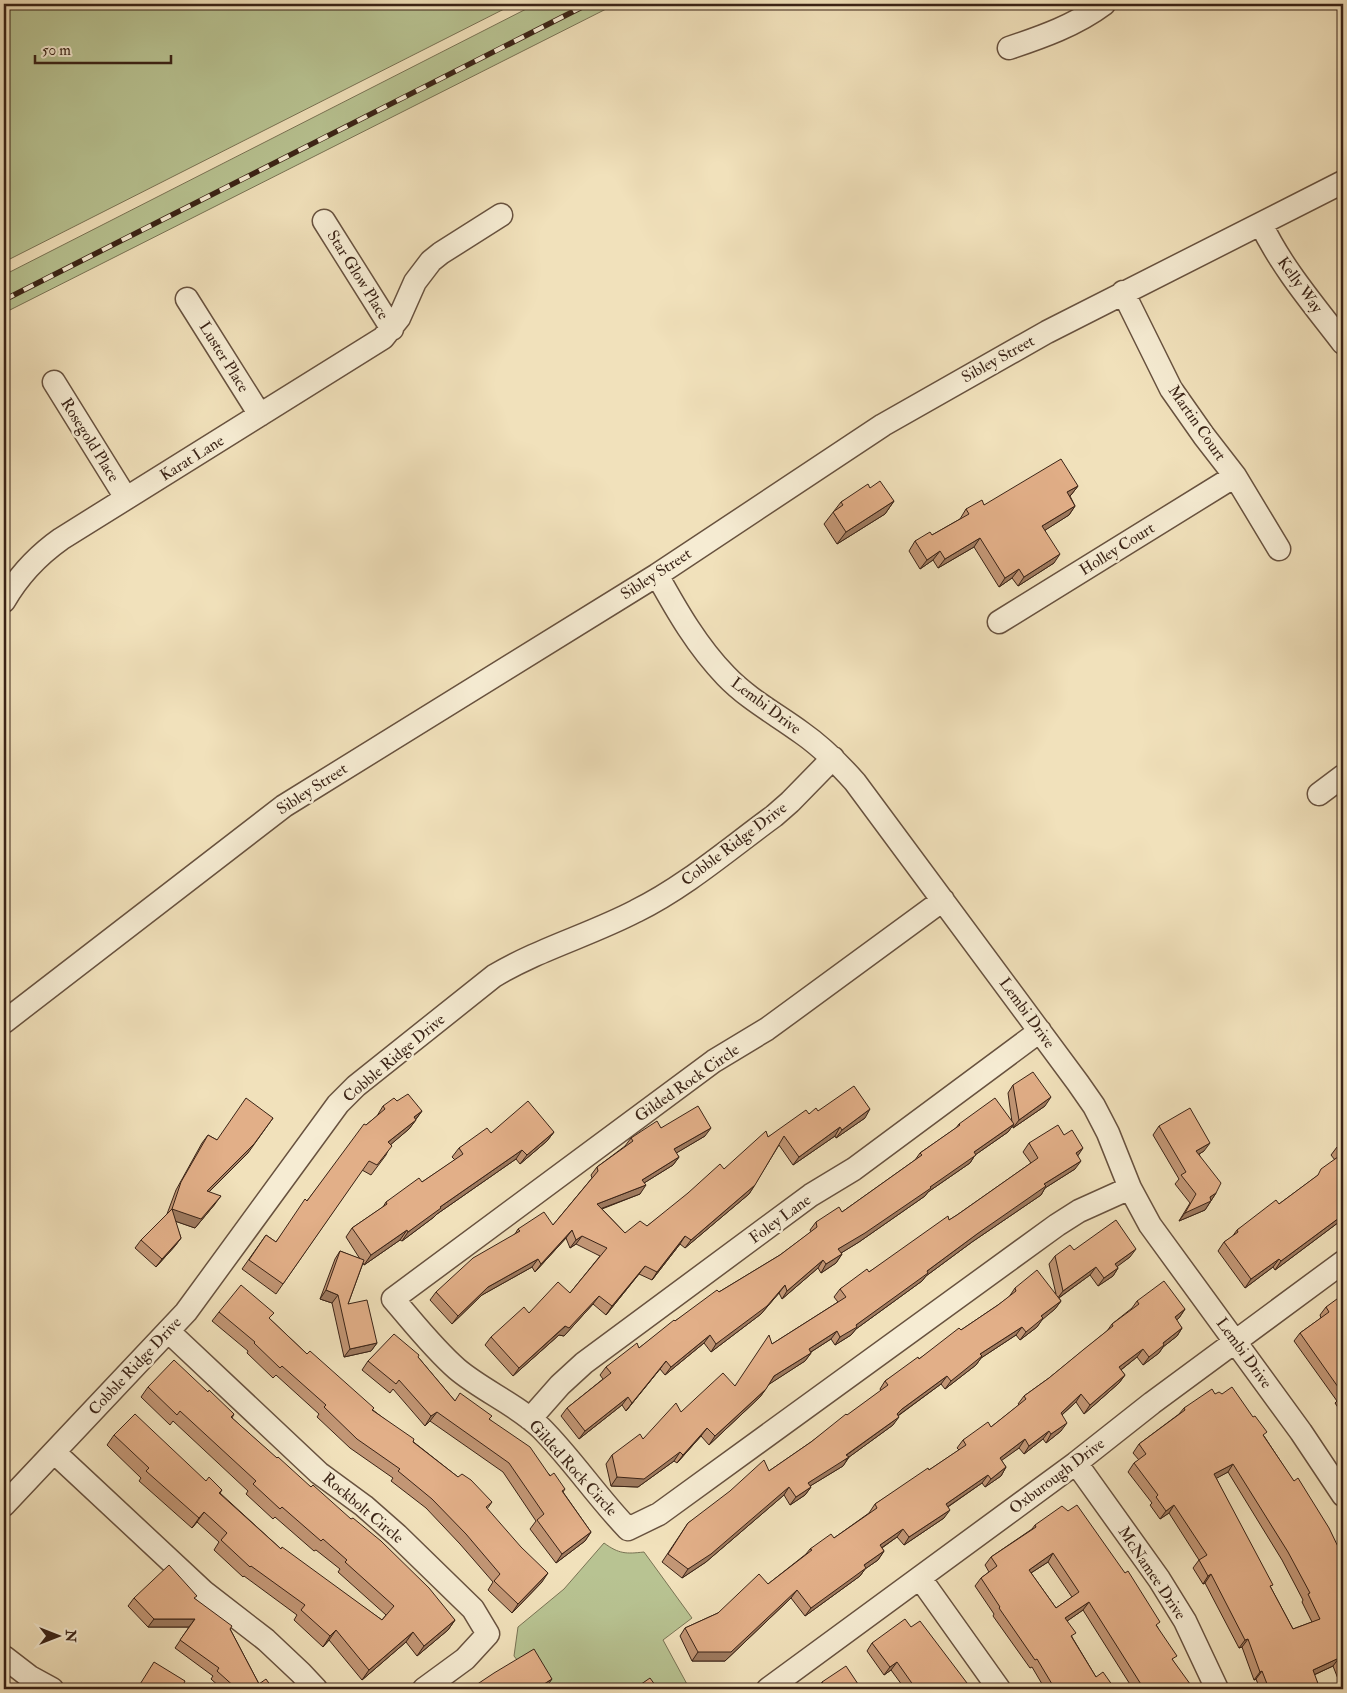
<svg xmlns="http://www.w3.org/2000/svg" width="1347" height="1693" viewBox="0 0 1347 1693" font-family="'IM FELL Double Pica',serif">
<rect width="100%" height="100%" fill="#f1e1bb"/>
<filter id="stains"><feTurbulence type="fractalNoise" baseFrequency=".004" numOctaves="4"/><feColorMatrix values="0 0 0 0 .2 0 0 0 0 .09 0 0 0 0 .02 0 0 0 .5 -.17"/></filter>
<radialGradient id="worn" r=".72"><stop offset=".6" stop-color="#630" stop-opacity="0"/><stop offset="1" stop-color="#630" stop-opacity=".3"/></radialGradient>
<path fill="#b8c392" stroke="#797354" d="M4,4H514L4,262Z
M536,4H616L4,313V275Z
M604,1543C619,1554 626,1554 644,1552L692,1618L663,1640L688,1686L700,1689H540L514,1656L518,1627L564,1589Z"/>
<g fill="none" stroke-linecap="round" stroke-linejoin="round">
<defs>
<path id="minor" d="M1009,48C1042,37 1076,25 1104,4
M324,221L392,329
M1261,224C1282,268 1314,305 1343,343
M1123,292L1171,389L1204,436L1235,476L1279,549
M187,299L260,415
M54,382L126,498
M657,575C677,611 697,646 726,676C748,699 776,714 802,733C822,747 839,764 855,782L1078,1083L1094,1106L1108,1133L1130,1188L1150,1225L1301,1432L1343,1495
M4,601C19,575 37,556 61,539L383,338L399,318L415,282L431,261L441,253L501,215
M999,622L1235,476
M1319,794L1343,776
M943,900L767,1029L714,1061L393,1299C413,1322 433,1348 457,1369C483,1391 516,1404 541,1428C572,1459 597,1497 628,1529L659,1514L1057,1225L1079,1211L1130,1188
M4,1022L284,806L657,575L883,425L1047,332L1343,182
M168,1331L319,1473L364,1506L397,1535L473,1609L488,1634L465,1659L424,1689
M530,1419L560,1385L584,1363L811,1195L854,1169L1040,1031
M54,1452L204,1592L266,1640L301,1673L316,1689
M1076,1463L1159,1579L1185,1621L1217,1689
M4,1505L186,1312L338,1104L356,1086L494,976C539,949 590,935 636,911C685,887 730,848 774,816L790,802L833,758
M920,1578L999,1689
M4,1657L30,1677L52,1689
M768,1689L1076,1463L1152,1403L1343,1262"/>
</defs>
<use href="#minor" stroke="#68523f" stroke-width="25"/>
<use href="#minor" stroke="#f6ecd3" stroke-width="22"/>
<defs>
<path id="rail" d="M4,300L588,4"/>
</defs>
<use href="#rail" stroke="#3a2316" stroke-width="5.5"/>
<use href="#rail" stroke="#f6ecd3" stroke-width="4" stroke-dasharray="11" stroke-linecap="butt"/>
</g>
<path fill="#c29675" stroke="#3a2316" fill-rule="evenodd" d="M1078,486L1071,495L1070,496L1075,506L1069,515L1045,530L1054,563L1018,586L1012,578L999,587L974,547L938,568L933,560L920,569L909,551L915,541L932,535L960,519L966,509L984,505Z
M870,488L894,501L885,514L837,544L824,524L841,502Z
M1013,1085L1045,1106L1013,1128V1125L1008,1132L975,1155L970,1163L928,1192L925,1196L859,1242L841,1253L842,1254L836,1263L821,1273L818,1268L782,1299L779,1293L761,1314L711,1352L704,1343L665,1375L660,1369L626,1411L622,1405L579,1439L561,1416L567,1408L603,1379L600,1375L606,1367L639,1348L675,1321L719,1292L780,1255L811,1232L810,1230L816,1222L842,1212L915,1160L920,1153L956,1128L959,1124L1012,1122L1008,1093Z
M397,1101L422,1111L409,1129L391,1144L386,1155L371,1175L362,1170L276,1294L242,1269L266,1235L276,1242L307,1201L366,1125L377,1116L383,1106Z
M818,1111L865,1118L836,1138L835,1136L793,1165L779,1145L749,1194L685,1248L680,1244L652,1280L639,1274L606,1315L593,1304L564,1336L559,1335L513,1376L485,1345L491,1337L529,1313L570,1293L600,1256L576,1244L570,1248L566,1238L535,1272L532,1267L482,1295L452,1324L430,1300L436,1292L515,1234L518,1229L553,1225L592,1178L591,1175L597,1167L625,1146L631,1138L661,1128L705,1136L676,1153L679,1157L673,1165L644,1183L640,1194L602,1209L625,1233L647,1226L768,1137L809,1114Z
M1159,1126L1204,1151L1199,1154L1216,1193L1205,1210L1179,1221L1190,1203L1175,1184L1179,1179L1153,1135Z
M554,1132L547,1141L520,1164L516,1159L437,1214L434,1217L402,1241L400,1240L364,1265L363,1263L348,1304L377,1343L371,1351L344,1357L332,1303L320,1299L335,1259L340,1251L360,1259L346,1237L352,1228L383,1207L386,1202L422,1182L455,1160L452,1157L459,1148L491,1133Z
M208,1135L217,1140L248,1153L209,1191L215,1204L195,1228L175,1221L181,1238L175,1246L156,1267L135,1248L141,1240L167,1214L176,1190L202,1143Z
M1343,1142V1219L1275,1270L1273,1267L1245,1288L1218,1251L1224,1242L1232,1237L1237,1230L1279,1204L1317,1176L1335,1160L1331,1155L1337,1147Z
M1029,1143L1078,1156L1075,1169L1045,1188L1041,1195L972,1242L926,1276L922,1281L856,1329L851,1335L835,1345L831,1339L811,1352V1353L805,1361L769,1384L760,1397L709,1445L701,1436L677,1463L674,1461L638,1487L611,1486L606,1464L612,1455L643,1439L681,1412L735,1386L772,1344L838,1302L834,1297L840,1289L869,1272L957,1215L1031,1163L1023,1152Z
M1074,1250L1130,1257L1117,1266L1118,1268L1113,1276L1098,1286L1090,1275L1059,1298L1061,1301L1055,1309L1042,1319L1037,1327L1020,1340L1016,1335L981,1358L976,1365L945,1389L941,1384L898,1416L893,1425L849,1457L843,1466L810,1486L811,1487L805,1495L790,1505L784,1495L706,1562L682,1578L662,1562L688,1523L769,1471L811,1442L881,1391L880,1389L885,1381L919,1359L961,1330L998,1305L1009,1297L1015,1288L1056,1294L1049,1264L1055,1256Z
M1137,1301L1185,1309L1179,1318L1176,1320L1182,1328L1177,1336L1163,1347L1159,1353L1143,1365L1137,1357L1121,1370L1125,1375L1119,1383L1084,1414L1076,1402L1062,1415L1061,1431L1046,1443L1043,1439L1024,1454L1019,1448L1001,1460L1006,1467L1001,1476L985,1487L982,1483L948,1507L944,1518L904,1545L897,1537L882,1548L884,1551L878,1560L865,1569L860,1576L805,1616L791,1598L725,1661H692L680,1636L685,1628L718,1613L768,1584L806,1554L810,1549L834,1538L869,1513L875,1504L929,1470L959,1450L957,1448L963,1440L991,1427L1019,1405L1018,1404L1024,1396L1049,1378L1107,1331L1112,1324L1132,1308Z
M1343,1301V1415L1335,1403L1337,1401L1294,1341L1300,1333L1321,1318L1320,1315L1326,1307Z
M219,1312L270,1319L307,1354L373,1410L458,1477L492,1502L487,1509L542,1582L512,1613L488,1590L493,1582L460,1544L426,1508L391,1481L393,1478L350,1448L317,1417L319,1414L276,1375L273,1378L247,1353L248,1351L212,1321Z
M418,1357L455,1401L489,1419L565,1489L563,1492L591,1532L585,1541L556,1563L530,1529L536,1521L503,1472L430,1421L425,1426L393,1389L390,1393L362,1370L368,1361Z
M148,1387L208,1392L234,1414L232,1418L455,1620L448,1630L417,1656L406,1642L362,1680L329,1640L323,1647L294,1620L297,1615L244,1576L243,1577L214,1550L219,1542L197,1522L192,1528L139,1481L141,1478L107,1445L114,1435L222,1490L220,1493L281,1549L382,1620L386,1615L338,1572L340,1569L316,1550L314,1551L275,1517L273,1519L246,1494L248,1491L173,1421L170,1425L141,1397Z
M1215,1394L1264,1436L1343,1557V1689H1342L1333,1666L1314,1675L1320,1689H1260L1256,1679L1254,1680L1242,1647L1239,1648L1205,1583L1203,1584L1193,1568L1199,1560L1169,1513L1160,1519L1150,1505L1152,1503L1128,1472L1134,1463L1139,1460L1133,1453L1139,1444L1179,1414L1184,1408ZM1228,1472L1282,1560L1303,1600L1302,1602L1312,1622L1293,1629L1271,1588L1216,1478Z
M1035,1525L1157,1626L1173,1661L1192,1689H1133L1083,1610L1067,1621L1072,1637L1096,1677L1115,1689H1045L1032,1667L1030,1668L993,1616L994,1614L975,1586L981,1578L989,1572L985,1565L991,1557L1032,1529ZM1048,1562L1072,1597L1056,1608L1031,1573Z
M134,1598L195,1599L230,1629L259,1684L273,1689H222L211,1679L213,1676L175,1648L189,1627H148L128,1606Z
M911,1627L970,1689H905L891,1670L884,1675L867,1651L872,1643Z
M822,1682L858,1689H817Z"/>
<path fill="#9e7a5f" stroke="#3a2316" d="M1078,486L1071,495L1061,502L1067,492Z
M894,501L885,514L837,544L846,532Z
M1075,506L1069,515L1036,536L1042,526Z
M980,538L974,547L938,568L945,559Z
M940,551L933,560L920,569L927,560Z
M1060,554L1054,563L1018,586L1024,577Z
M1019,569L1012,578L999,587L1005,578Z
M1051,1097L1045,1106L1013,1128L1019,1120Z
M870,1109L865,1118L836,1138L842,1130Z
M422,1111L415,1120L414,1117Z
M273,1118L248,1153L202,1199L207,1191Z
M416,1120L409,1129L382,1152L388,1142Z
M1014,1124L1008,1132L975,1155L970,1163L928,1192L925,1196L859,1242L833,1258L838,1249L930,1187L974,1152Z
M840,1127L835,1136L793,1165L799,1157Z
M711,1128L705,1136L668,1158L674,1149Z
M554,1132L547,1141L520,1164L527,1155Z
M1210,1143L1204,1151L1191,1159L1196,1151Z
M1083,1148L1077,1157L1076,1153Z
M522,1150L516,1159L437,1214L434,1217L402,1241L408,1232L440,1207Z
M679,1157L673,1165L636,1188L642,1180Z
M1081,1161L1075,1169L1045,1188L1041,1195L972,1242L926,1276L922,1281L856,1329L851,1335L835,1345L840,1337L927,1271L1044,1184Z
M646,1185L640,1194L592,1212L597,1204Z
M755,1185L749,1194L685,1248L691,1240Z
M1216,1193L1205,1210L1179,1221L1185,1213Z
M221,1196L215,1204L195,1228L166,1218L172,1209Z
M1343,1215V1219L1275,1270L1281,1261Z
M407,1230L400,1240L364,1265L371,1255Z
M572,1230L566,1238L535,1272L541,1264Z
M582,1236L576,1244L570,1248L576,1240Z
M685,1236L680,1244L652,1280L657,1272Z
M181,1238L175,1246L156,1267L162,1259Z
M1136,1249L1130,1257L1110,1272L1115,1264Z
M842,1254L836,1263L821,1273L826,1264Z
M538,1259L532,1267L482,1295L452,1324L458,1316L488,1287Z
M1279,1259L1273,1267L1245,1288L1251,1279Z
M823,1260L818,1268L782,1299L787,1291Z
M645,1266L639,1274L606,1315L612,1306Z
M1096,1267L1090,1275L1057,1299L1063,1291Z
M1118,1268L1113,1276L1098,1286L1104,1278Z
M785,1285L779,1293L761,1314L711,1352L716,1344Z
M326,1290L338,1295L332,1303L320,1299Z
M599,1296L593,1304L564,1336L559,1335L513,1376L519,1368Z
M1061,1301L1055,1309L1042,1320L1037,1327L1020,1340L1026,1332L1041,1316Z
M1185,1309L1179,1318L1169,1326L1175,1317Z
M1022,1327L1016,1335L981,1358L976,1365L945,1389L951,1381L980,1354Z
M1182,1328L1177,1336L1163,1347L1159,1353L1143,1365L1149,1357L1163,1343Z
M837,1331L831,1339L803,1357L809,1349Z
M710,1335L704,1343L665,1375L671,1367Z
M377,1343L371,1351L344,1357L350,1349Z
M1143,1349L1137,1357L1113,1376L1119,1367Z
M811,1353L805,1361L768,1385L774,1376Z
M666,1361L660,1369L626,1411L632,1403Z
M1125,1375L1119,1383L1084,1414L1090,1405Z
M947,1376L941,1384L896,1417L897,1414L902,1409Z
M766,1389L760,1397L709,1445L715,1436Z
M1081,1394L1076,1402L1055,1421L1061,1413Z
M628,1397L622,1405L579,1439L585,1431Z
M437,1412L430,1421L425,1426L431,1416Z
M899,1417L893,1425L845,1460L849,1457L843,1466L802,1491L808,1483Z
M1067,1423L1061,1431L1046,1443L1051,1434Z
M707,1428L701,1436L677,1463L683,1455Z
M1049,1431L1043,1439L1024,1454L1029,1446Z
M1025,1439L1019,1448L994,1466L1000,1458Z
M680,1452L674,1461L638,1487L611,1486L617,1477Z
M1233,1464L1228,1472L1208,1483L1214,1474Z
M1006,1467L1001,1476L985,1487L991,1479Z
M988,1475L982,1483L940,1512L946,1504Z
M789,1487L784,1495L706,1562L682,1578L688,1569Z
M811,1487L805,1495L790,1505L796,1497Z
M1174,1505L1169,1513L1160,1519L1166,1511Z
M950,1510L944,1518L904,1545L909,1537Z
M204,1512L197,1522L192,1528L199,1518Z
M903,1529L897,1537L874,1553L880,1545Z
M591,1532L585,1541L556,1563L562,1554Z
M884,1551L878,1560L865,1569L860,1576L805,1616L811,1608L864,1565Z
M1053,1553L1048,1562L1023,1578L1029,1570Z
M548,1573L542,1582L512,1613L518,1604Z
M1211,1574L1205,1583L1203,1584L1208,1576Z
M797,1590L791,1598L725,1661H692L698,1652Z
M1089,1602L1083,1610L1060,1626L1065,1618Z
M154,1619H195L189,1627H148Z
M455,1620L448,1630L417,1656L424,1646Z
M336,1630L329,1640L323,1647L330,1636Z
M413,1632L406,1642L362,1680L369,1670Z
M1248,1639L1242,1647L1239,1648L1245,1640Z
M1339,1658L1333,1666L1307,1678L1313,1670Z
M897,1662L891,1670L884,1675L890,1667Z
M1262,1671L1256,1679L1254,1680L1260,1672Z
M552,1679L545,1689H536Z"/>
<path fill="#e2af88" stroke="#3a2316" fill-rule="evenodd" d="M1061,459L1078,486L1067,492L1075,506L1042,526L1060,554L1024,577L1019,569L1005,578L980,538L945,559L940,551L927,560L915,541L930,532L932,535L969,514L966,509L982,500L984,505Z
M880,481L894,501L846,532L833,512L843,505L841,502L868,484L870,488Z
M1033,1072L1051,1097L1019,1120L1013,1085Z
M854,1086L870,1109L842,1130L840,1127L799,1157L784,1136L755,1185L691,1240L685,1236L657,1272L645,1266L612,1306L599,1296L569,1328L565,1326L519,1368L491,1337L524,1307L529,1313L558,1282L570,1293L607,1248L582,1236L576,1240L572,1230L541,1264L538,1259L488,1287L458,1316L436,1292L473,1258L520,1231L518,1229L544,1212L553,1225L598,1171L597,1167L633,1141L631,1138L657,1121L661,1128L698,1106L711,1128L674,1149L679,1157L642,1180L646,1185L597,1204L625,1233L640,1221L647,1226L688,1193L720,1164L724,1169L766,1131L768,1137L806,1110L809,1114L816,1108L818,1111Z
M408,1094L422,1111L414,1117L416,1120L388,1142L392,1146L377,1165L369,1161L283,1284L249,1260L266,1235L276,1242L305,1199L307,1201L364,1124L366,1125L385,1109L383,1106L394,1098L397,1101Z
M246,1098L273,1118L254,1144L207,1191L221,1196L201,1219L172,1209L181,1182L208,1135L217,1140Z
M995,1098L1014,1124L974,1152L976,1155L930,1187L931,1188L865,1233L838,1249L842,1254L826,1264L823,1260L787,1291L785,1285L767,1306L716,1344L710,1335L671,1367L666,1361L632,1403L628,1397L585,1431L567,1408L611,1373L606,1367L637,1343L639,1348L674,1320L675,1321L717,1290L719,1292L780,1255L817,1227L816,1222L839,1207L842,1212L922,1155L920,1153L960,1125L959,1124Z
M528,1101L554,1132L527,1155L522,1150L440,1207L441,1208L408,1232L407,1230L371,1255L352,1228L387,1204L386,1202L419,1178L422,1182L463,1154L459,1148L487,1128L491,1133Z
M1190,1108L1210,1143L1196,1151L1221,1183L1216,1193L1210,1197L1211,1201L1185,1213L1196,1194L1181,1175L1186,1172L1159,1126Z
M1058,1125L1064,1135L1072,1130L1083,1148L1076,1153L1081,1161L1044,1184L1046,1186L977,1234L927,1271L928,1273L856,1325L857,1327L840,1337L837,1331L809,1349L811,1353L774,1376L766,1389L715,1436L707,1428L683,1455L680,1452L644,1479L617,1477L612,1455L640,1434L643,1439L676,1403L681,1412L723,1373L735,1386L769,1335L772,1344L846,1297L840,1289L867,1269L869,1272L948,1216L949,1220L957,1215L1038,1158L1029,1143Z
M1343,1142V1215L1281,1261L1279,1259L1251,1279L1224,1242L1238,1232L1237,1230L1276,1200L1279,1204L1318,1175L1321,1169L1342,1154L1337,1147Z
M172,1209L181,1238L162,1259L141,1240Z
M1116,1220L1136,1249L1115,1264L1118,1268L1104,1278L1096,1267L1063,1291L1055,1256L1070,1245L1074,1250Z
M340,1251L364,1260L348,1304L367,1300L377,1343L350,1349L338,1295L326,1290Z
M1037,1270L1061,1301L1041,1316L1043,1318L1026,1332L1022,1327L980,1354L982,1356L951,1381L947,1376L902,1409L897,1414L899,1417L846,1455L849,1457L808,1483L811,1487L796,1497L789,1487L711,1554L688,1569L668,1554L688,1523L730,1491L764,1460L769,1471L811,1442L846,1414L847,1415L888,1385L885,1381L918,1357L919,1359L959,1328L961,1330L998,1305L1016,1291L1015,1288Z
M1164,1281L1185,1309L1175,1317L1182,1328L1163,1343L1164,1345L1149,1357L1143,1349L1119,1367L1125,1375L1090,1405L1081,1394L1061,1413L1067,1423L1051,1434L1049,1431L1029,1446L1025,1439L1000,1458L1006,1467L991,1479L988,1475L946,1504L950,1510L909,1537L903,1529L880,1545L884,1551L864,1565L866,1568L811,1608L797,1590L731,1652H698L685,1628L718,1613L759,1574L768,1584L812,1550L810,1549L831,1534L834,1538L877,1508L875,1504L928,1468L929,1470L966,1445L963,1440L988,1422L991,1427L1026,1399L1024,1396L1049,1378L1083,1350L1113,1326L1112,1324L1139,1304L1137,1301Z
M241,1285L274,1313L269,1318L307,1354L310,1351L374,1408L372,1410L414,1439L413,1442L458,1477L462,1474L471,1480L492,1502L486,1507L521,1547L548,1573L518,1604L494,1581L500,1574L466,1534L432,1499L398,1471L400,1469L357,1439L324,1407L326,1405L282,1366L280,1368L254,1343L255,1342L219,1312Z
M1341,1296L1343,1301V1399L1341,1395L1343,1394L1300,1333L1329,1312L1326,1307Z
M394,1334L419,1355L418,1357L455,1401L460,1393L492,1416L489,1419L530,1447L550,1476L554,1473L565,1489L562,1491L591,1532L562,1554L537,1520L544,1514L509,1463L437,1412L431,1416L399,1380L396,1384L368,1361Z
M174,1360L208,1392L209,1390L234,1414L231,1417L277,1458L278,1457L311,1487L313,1485L351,1519L353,1518L381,1541L429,1588L455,1620L424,1646L413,1632L369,1670L336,1630L330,1636L301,1610L305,1605L251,1566L250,1567L221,1540L227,1533L204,1512L199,1518L146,1471L149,1468L114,1435L135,1414L206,1481L209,1477L222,1490L219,1493L281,1549L282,1547L382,1620L394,1606L345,1562L347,1560L323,1539L321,1541L282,1507L280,1509L253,1484L256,1481L180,1411L177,1415L148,1387Z
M1232,1387L1253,1417L1255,1416L1267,1432L1263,1435L1294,1481L1298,1478L1306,1491L1329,1528L1343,1557V1669L1339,1658L1313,1670L1320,1689H1269L1262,1671L1260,1672L1248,1639L1245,1640L1211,1574L1208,1576L1199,1560L1207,1555L1174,1505L1166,1511L1156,1497L1158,1495L1134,1463L1146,1454L1139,1444L1185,1410L1184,1408L1212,1389L1215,1394L1219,1392L1222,1394ZM1233,1464L1288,1552L1310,1593L1308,1594L1320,1619L1293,1629L1270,1586L1273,1585L1214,1474Z
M1077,1505L1125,1573L1128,1571L1160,1622L1156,1625L1177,1656L1172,1659L1193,1688L1192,1689H1144L1089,1602L1065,1618L1076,1633L1071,1636L1096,1677L1103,1672L1115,1689H1055L1037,1659L1035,1660L999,1608L1000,1607L981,1578L997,1566L991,1557L1036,1527L1035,1525L1062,1506L1068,1511ZM1053,1553L1079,1592L1056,1608L1029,1570Z
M169,1565L197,1596L194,1598L232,1626L230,1629L259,1684L266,1679L273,1689H245L241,1685L237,1689L217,1671L219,1668L180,1640L195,1619H154L134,1598Z
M905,1619L911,1627L920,1621L967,1683L970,1689H919L918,1687L916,1689L897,1662L890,1667L872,1643Z
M534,1649L552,1679L536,1689H470L494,1673Z
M154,1662L185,1681L183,1685L189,1689H137Z
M846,1666L860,1687L856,1689H827L822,1682Z
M650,1678L658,1689H634Z"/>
<g text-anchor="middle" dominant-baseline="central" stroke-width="5" stroke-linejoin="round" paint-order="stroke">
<g font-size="16" fill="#3a2316" stroke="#f6ecd3">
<text transform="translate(358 275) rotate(58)">Star Glow Place</text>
<text transform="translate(1300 285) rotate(54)">Kelly Way</text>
<text transform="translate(224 357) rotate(58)">Luster Place</text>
<text transform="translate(998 359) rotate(-29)">Sibley Street</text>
<text transform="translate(1197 423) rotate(55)">Martin Court</text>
<text transform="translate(90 440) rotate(58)">Rosegold Place</text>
<text transform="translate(192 458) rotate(-32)">Karat Lane</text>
<text transform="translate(1117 549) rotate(-32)">Holley Court</text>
<text transform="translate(656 574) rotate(-33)">Sibley Street</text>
<text transform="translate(766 706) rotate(37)">Lembi Drive</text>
<text transform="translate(312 789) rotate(-33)">Sibley Street</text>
<text transform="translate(734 844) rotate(-37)">Cobble Ridge Drive</text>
<text transform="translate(1027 1013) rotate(54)">Lembi Drive</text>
<text transform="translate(394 1058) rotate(-40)">Cobble Ridge Drive</text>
<text transform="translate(687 1083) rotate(-35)">Gilded Rock Circle</text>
<text transform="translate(780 1219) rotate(-36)">Foley Lane</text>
<text transform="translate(1244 1353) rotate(54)">Lembi Drive</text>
<text transform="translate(135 1366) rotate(-47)">Cobble Ridge Drive</text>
<text transform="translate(573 1468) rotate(48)">Gilded Rock Circle</text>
<text transform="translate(1057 1476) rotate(-37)">Oxburough Drive</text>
<text transform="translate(363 1508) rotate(40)">Rockbolt Circle</text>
<text transform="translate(1152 1573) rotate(56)">McNamee Drive</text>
</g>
</g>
<rect width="1347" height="1693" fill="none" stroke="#f1e1bb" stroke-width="20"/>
<rect x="5" y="5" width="1337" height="1683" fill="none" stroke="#3a2316" stroke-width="2.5"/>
<rect x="10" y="10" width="1327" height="1673" fill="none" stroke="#3a2316"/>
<g transform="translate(58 1636) rotate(90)" stroke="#f6ecd3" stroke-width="4" paint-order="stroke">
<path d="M0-4L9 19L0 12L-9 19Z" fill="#3a2316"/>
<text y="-8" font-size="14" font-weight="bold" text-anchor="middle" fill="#3a2316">N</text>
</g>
<path d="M35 55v8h136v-8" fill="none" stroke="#3a2316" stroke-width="2.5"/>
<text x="42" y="55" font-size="15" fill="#3a2316" stroke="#f6ecd3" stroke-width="4" paint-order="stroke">50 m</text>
<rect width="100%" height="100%" filter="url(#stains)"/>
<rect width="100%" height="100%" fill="url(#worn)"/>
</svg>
